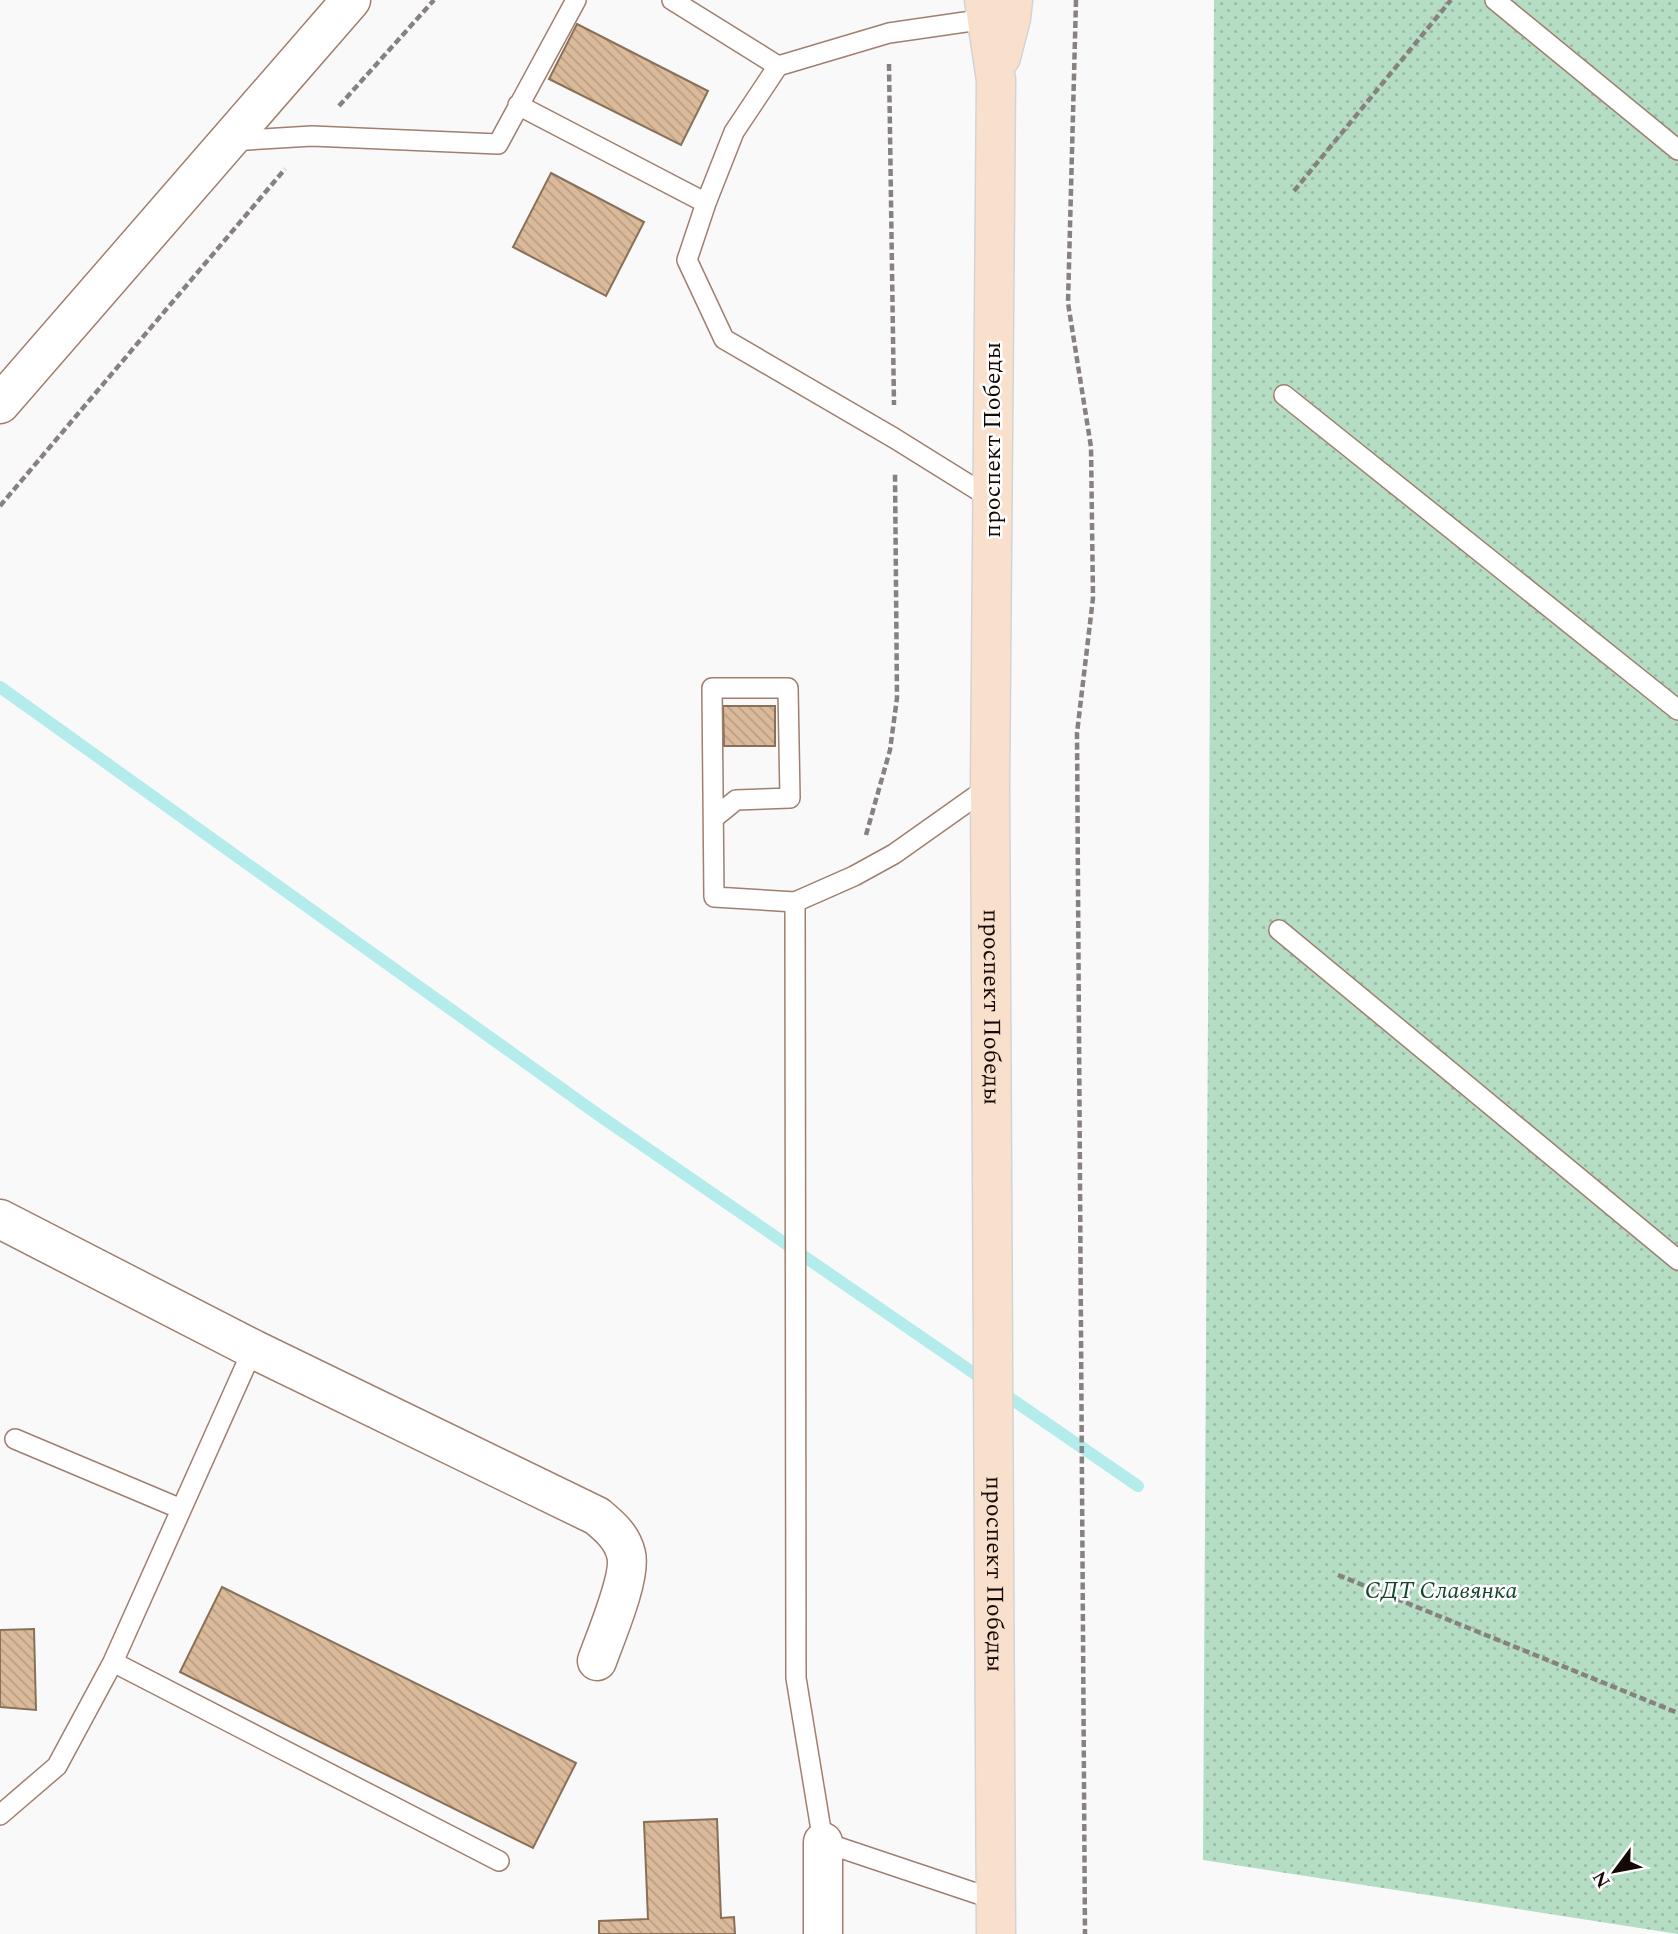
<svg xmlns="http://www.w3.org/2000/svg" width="1678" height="1934" viewBox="0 0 1678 1934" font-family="Spectral,serif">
<defs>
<pattern id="garden-dots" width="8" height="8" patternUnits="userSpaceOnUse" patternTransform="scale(1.75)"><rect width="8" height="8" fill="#b4ddc4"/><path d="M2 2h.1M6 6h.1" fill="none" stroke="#9abca7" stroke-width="1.8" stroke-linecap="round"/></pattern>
<pattern id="building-back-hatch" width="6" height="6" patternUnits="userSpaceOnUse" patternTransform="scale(1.75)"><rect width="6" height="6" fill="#daba9a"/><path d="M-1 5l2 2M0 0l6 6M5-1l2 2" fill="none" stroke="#ba9f83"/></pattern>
</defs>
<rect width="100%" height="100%" fill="#f9f9f9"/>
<path fill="url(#garden-dots)" d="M1214,0H1678V1934L1203,1860Z"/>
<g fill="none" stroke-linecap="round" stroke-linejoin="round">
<path stroke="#b4ecec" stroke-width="12" d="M0,687L600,1116L1138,1486"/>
</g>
<path fill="url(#building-back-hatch)" stroke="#897057" stroke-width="2" d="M577,24L708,91L681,145L549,79Z
M551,173L644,222L606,296L513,247Z
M723,706H775V746H724Z
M222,1587L576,1763L533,1848L180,1672Z
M34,1629L36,1710L0,1707V1630Z
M717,1819L721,1918L734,1917L735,1934H599V1921L648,1919L644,1822Z"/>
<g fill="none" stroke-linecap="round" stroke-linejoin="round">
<defs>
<path id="service" d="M672,0L778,66
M1495,0L1678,150
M986,19L889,33L778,66L734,132L706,203L687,260L724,339L894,438L992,499
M518,105L706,203
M230,141L312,136L498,144L576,0
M1284,395L1678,710
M990,786L894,854L854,876L795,902L796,1678L823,1842L996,1900
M714,818L736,800L790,798L788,688H712L714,897L795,902
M1279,930L1678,1260
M15,1439L181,1509
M113,1662L253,1349
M0,1815L57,1766L113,1662L499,1861"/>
<path id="minor" d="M0,1219L253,1349L597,1516C610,1527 622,1537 626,1554C632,1576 605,1638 597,1661
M823,1842V1934"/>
<path id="tertiary" d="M0,404L351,0"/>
<g id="primary">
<path id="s1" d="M984,0L996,80L990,786L996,1934"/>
<path d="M1001,57L1011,18L1013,0"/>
</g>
</defs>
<use href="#service" stroke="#a07f6e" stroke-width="22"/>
<use href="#minor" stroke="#a07f6e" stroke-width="41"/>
<use href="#tertiary" stroke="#a07f6e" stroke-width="41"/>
<use href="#primary" stroke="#d5d3d2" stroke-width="41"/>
<path stroke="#87817f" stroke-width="4.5" stroke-dasharray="7 3.5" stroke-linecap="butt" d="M1076,0L1068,303L1091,447L1093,598L1077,733L1085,1934
M889,64L894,405
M339,106L434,0
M1294,191L1451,0
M0,506L285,169
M866,835L890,750L897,698L895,473
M1338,1575L1678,1713"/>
<use href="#service" stroke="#fff" stroke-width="19"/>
<use href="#minor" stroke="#fff" stroke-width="38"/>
<use href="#tertiary" stroke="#fff" stroke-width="38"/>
<use href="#primary" stroke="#f9e0cd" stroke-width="38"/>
</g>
<g text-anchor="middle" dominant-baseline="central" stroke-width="5" stroke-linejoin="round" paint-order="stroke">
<g font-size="24" fill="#150905" stroke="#fff">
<text transform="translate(993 440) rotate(-90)">проспект Победы</text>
<text stroke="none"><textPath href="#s1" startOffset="1008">проспект Победы</textPath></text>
<text stroke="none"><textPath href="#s1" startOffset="1575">проспект Победы</textPath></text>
</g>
<g font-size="24" font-style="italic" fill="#12462d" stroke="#fff">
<text x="1441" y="1591">СДТ Славянка</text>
</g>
</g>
<g transform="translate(1615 1871) rotate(238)" stroke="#ffffff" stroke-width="5" paint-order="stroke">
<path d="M0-5L12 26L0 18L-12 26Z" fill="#150905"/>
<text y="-10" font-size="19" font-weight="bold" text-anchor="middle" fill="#150905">N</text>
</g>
</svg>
